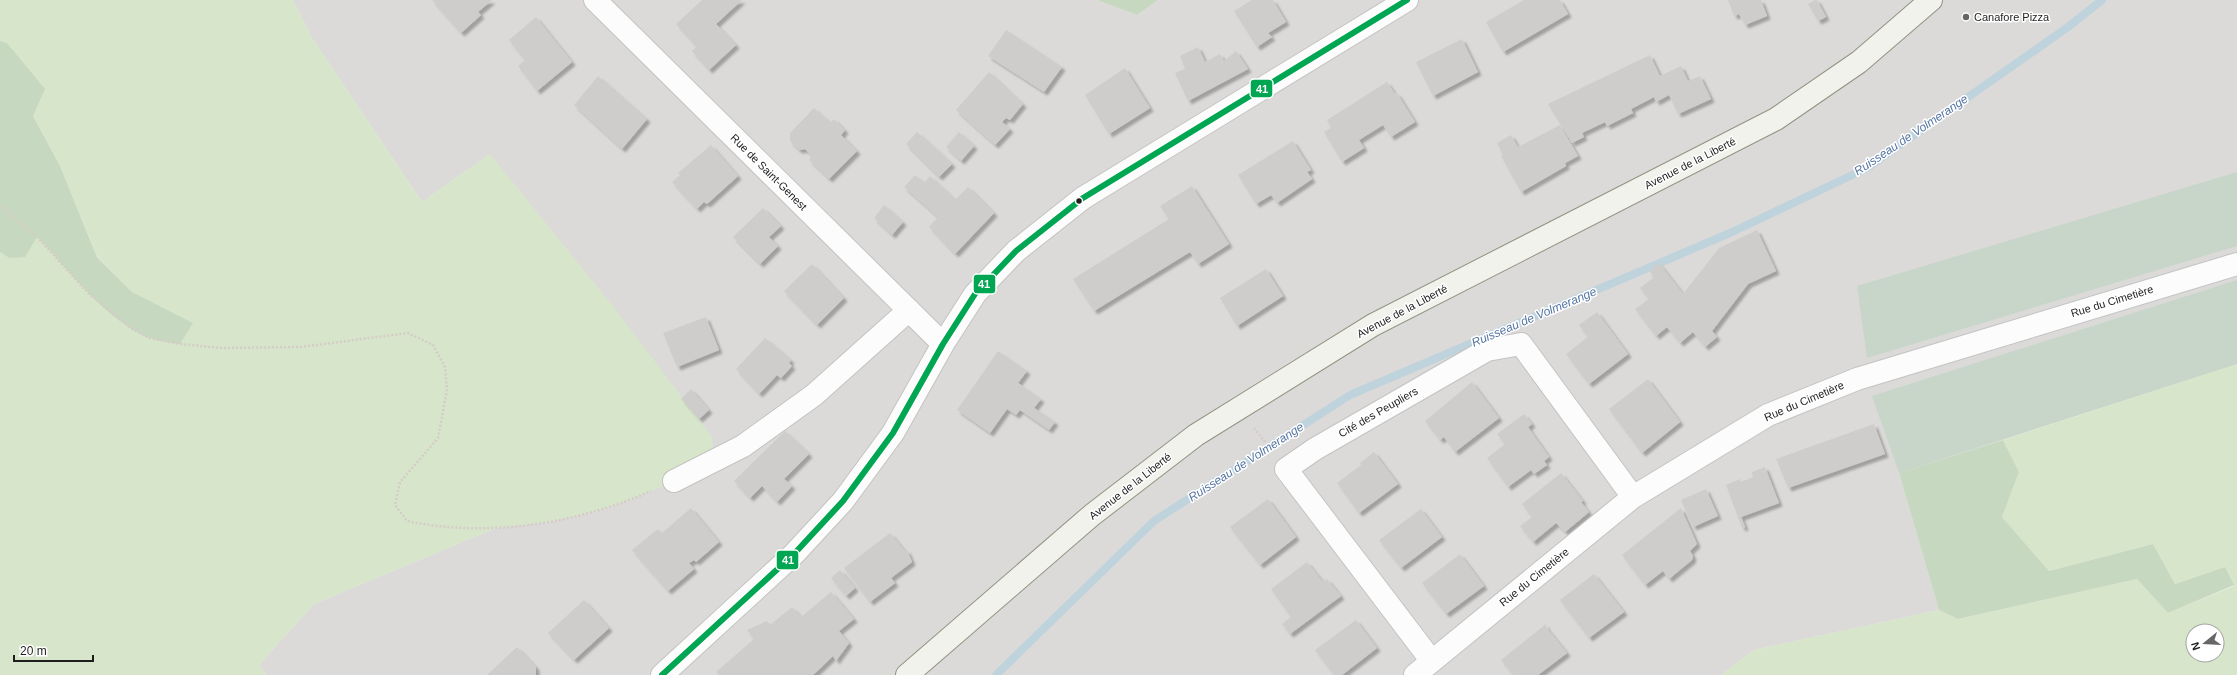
<svg xmlns="http://www.w3.org/2000/svg" width="2237" height="675" viewBox="0 0 2237 675" font-family="Arial,sans-serif">
<defs>
<filter id="shadow"><feDropShadow dx="3.5" dy="3.5" stdDeviation="1" flood-color="#0004"/></filter>
</defs>
<rect width="100%" height="100%" fill="#ecebe8"/>
<path fill="#dbdad9" d="M293,0H1097L1137,15L1158,0H2237V364L1899,473L1939,610L1754,650L1721,675H267L259,665L314,604L496,528L548,522L598,511L630,500L674,481L490,154L422,202L312,38Z"/>
<path fill="#d7e6ca" fill-rule="evenodd" d="M0,0H293L312,38L422,202L490,154L616,310L712,437L713,448L674,481L630,500L598,511L548,522L496,528L314,604L259,665L267,675H0V252L9,258L37,237L51,251L193,324L132,292L97,256L60,166L33,116L7,43L0,41Z
M2237,364V675H1721L1754,650L1939,610L1958,619L2137,579L2168,613L2234,586L2225,567L2175,584L2153,544L2049,571L2002,517L2019,472L2003,440ZM2193,631H2217V655H2193Z"/>
<path fill="#c7d8c0" d="M1097,0H1158L1137,15Z
M0,41L7,43L45,89L33,116L60,166L97,257L132,292L193,323L180,344C170,342 157,341 147,337C101,316 72,272 37,237L25,257L9,258L0,252Z
M2003,440L2019,472L2002,517L2049,571L2153,544L2175,584L2225,567L2234,585L2168,613L2137,579L1958,619L1939,610L1899,473Z"/>
<path fill="#c7d6c9" d="M2237,172V246L1867,358L1857,286Z
M2237,280V364L1899,473L1872,396Z"/>
<g fill="none" stroke-linecap="round" stroke-linejoin="round">
<path stroke="#bed3dc" stroke-width="8" d="M996,675L1154,521L1350,395L1730,233L1867,168L2068,27L2102,0"/>
</g>
<path fill="#cfcdcb" filter="url(#shadow)" d="M432,0H492L478,12L481,15L461,33Z
M702,0H742L716,24L736,45L709,70L692,51L697,46L676,24Z
M1252,0H1273L1286,22L1268,33L1272,37L1257,47L1234,11Z
M1524,0H1560L1568,14L1503,52L1486,22Z
M1728,0H1761L1767,16L1745,25L1739,14L1734,16Z
M1815,0H1817L1826,17L1818,21L1808,4Z
M536,17L572,62L537,91L518,66L525,60L509,40Z
M1006,30L1062,67L1044,92L988,56Z
M1462,39L1478,72L1433,96L1416,62Z
M1198,47L1205,62L1220,54L1224,61L1236,51L1248,69L1188,101L1175,73L1185,69L1180,56Z
M1650,55L1660,76L1681,66L1688,81L1700,76L1711,99L1678,114L1669,95L1656,102L1654,97L1631,109L1633,113L1607,126L1605,122L1582,133L1584,137L1572,143L1548,104Z
M1125,68L1150,108L1109,134L1085,95Z
M989,72L1023,104L1010,120L1006,118L1002,122L1010,129L995,145L956,110Z
M598,76L647,119L622,149L574,105Z
M1387,82L1395,94L1397,93L1415,122L1391,137L1383,125L1359,140L1364,148L1342,162L1324,132L1331,128L1327,120Z
M814,108L830,123L834,119L845,130L841,135L857,151L829,179L809,160L812,156L805,149L799,150L790,141V133Z
M1560,125L1578,156L1565,163L1566,166L1521,192L1501,156L1503,155L1497,143L1511,135L1518,147Z
M917,132L952,164L939,177L906,144Z
M959,132L974,146L961,161L946,147Z
M1293,141L1311,170L1307,172L1312,179L1277,203L1271,195L1256,204L1238,175Z
M711,145L738,176L707,204L704,202L697,209L672,182L680,175L678,173Z
M915,175L924,183L930,176L955,200L968,187L994,213L955,254L929,227L938,217L904,187Z
M1192,186L1229,244L1198,264L1190,252L1094,311L1073,279L1169,219L1160,206Z
M884,205L903,222L892,235L874,218Z
M763,208L781,226L769,237L778,246L760,264L733,237Z
M1757,230L1776,271L1748,284L1712,331L1717,337L1705,347L1693,332L1680,343L1667,327L1656,336L1635,309L1649,299L1640,288L1654,277L1649,271L1659,263L1683,294L1719,248Z
M812,264L844,298L817,325L784,291Z
M1266,269L1283,296L1237,326L1220,298Z
M1597,312L1628,354L1589,384L1566,354L1588,337L1579,325Z
M706,317L719,350L677,367L663,333Z
M765,338L791,360L789,363L792,366L781,378L777,375L759,394L736,369Z
M998,351L1027,371L1018,383L1041,399L1034,408L1055,422L1049,430L1020,410L1016,415L1007,409L990,433L957,410Z
M1648,379L1680,422L1642,453L1609,409Z
M1472,382L1499,418L1455,452L1444,437L1440,440L1425,421Z
M691,389L709,410L699,419L681,399Z
M1524,414L1532,424L1528,427L1549,457L1544,461L1547,465L1534,474L1531,470L1508,487L1487,458L1505,444L1497,434Z
M1874,424L1885,454L1788,488L1776,459Z
M785,431L809,454L784,479L792,486L777,502L762,486L750,498L734,481Z
M1374,452L1398,484L1359,513L1337,483L1361,465L1360,463Z
M1765,467L1779,503L1741,517L1745,527L1742,528L1726,485L1740,479L1741,482L1753,477L1752,472Z
M1561,473L1583,501L1581,502L1589,512L1565,532L1556,523L1533,542L1520,526L1532,517L1522,504Z
M1706,489L1718,516L1693,527L1681,500Z
M1268,499L1296,537L1260,565L1230,527Z
M691,508L719,542L696,562L694,560L689,563L694,569L668,591L632,550L658,529L662,533Z
M1681,508L1697,544L1690,551L1693,556L1692,560L1669,579L1663,571L1645,585L1622,555Z
M1421,509L1442,537L1401,568L1379,540Z
M890,533L905,551L907,550L912,562L891,578L895,583L870,602L844,568Z
M1460,554L1484,586L1446,614L1422,583Z
M1307,562L1323,582L1327,579L1341,596L1290,634L1282,624L1291,617L1271,589Z
M840,570L855,588L846,596L831,578Z
M1594,574L1624,612L1589,638L1560,600Z
M831,592L854,619L839,631L849,643L836,661L833,656L813,675H719L716,672L754,639L747,630L767,621L770,625L792,607L801,617Z
M584,600L609,628L574,660L548,633Z
M1356,620L1377,648L1342,675H1334L1315,650Z
M1546,624V627L1567,653L1538,675H1514L1501,660Z
M517,647L536,667V675H487Z"/>
<g fill="none" stroke-linecap="round" stroke-linejoin="round">
<defs>
<path id="street" d="M595,0L943,344
M674,481L743,446L814,395L909,310
M1431,660L1286,469L1315,449L1487,350L1521,344L1633,497
M662,675L794,554L843,501L893,433L943,344L975,294L1016,251L1083,198L1407,0
M1415,675L1633,497L1768,415L1857,379L2237,264"/>
<path id="secondary" d="M907,675L1092,515L1196,435L1373,325L1776,119L1859,62L1931,0"/>
</defs>
<use href="#street" stroke="#c3c3c2" stroke-width="24"/>
<use href="#secondary" stroke="#919482" stroke-width="24"/>
<path stroke="#d5cbc8" stroke-width="2.5" stroke-dasharray="2 2" stroke-linecap="butt" d="M0,206L37,237L88,293L132,329L149,338L180,344L222,348L301,347L408,333L433,345L445,367L447,390L438,438L400,482L395,505L407,521C488,538 576,524 651,491
M1254,428L1271,449"/>
<use href="#street" stroke="#fcfcfc" stroke-width="22"/>
<use href="#secondary" stroke="#f1f2eb" stroke-width="22"/>
<defs>
<path id="bus-1" d="M662,675L794,554L843,501L893,433L943,344L975,294L1016,251L1083,198L1407,0"/>
</defs>
<use href="#bus-1" stroke="#fff" stroke-width="9"/>
<use href="#bus-1" stroke="#00a651" stroke-width="6"/>
</g>
<circle fill="#666665" stroke="#fff" stroke-width="1.5" cx="1966" cy="17" r="4"/>
<circle fill="#1e1e1e" stroke="#fff" stroke-width="1.5" cx="1079" cy="201" r="3.5"/>
<g text-anchor="middle" dominant-baseline="central" stroke-width="3" stroke-linejoin="round" paint-order="stroke">
<g font-size="11" fill="#1e1e1e" stroke="#fff" text-anchor="start">
<text x="1974" y="17">Canafore Pizza</text>
</g>
<g font-size="11" fill="#1e1e1e" stroke="#fff">
<text transform="translate(1690 163) rotate(-27)">Avenue de la Liberté</text>
<text transform="translate(769 172) rotate(45)">Rue de Saint-Genest</text>
<text transform="translate(2112 301) rotate(-17)">Rue du Cimetière</text>
<text transform="translate(1402 311) rotate(-28)">Avenue de la Liberté</text>
<text transform="translate(1804 401) rotate(-23)">Rue du Cimetière</text>
<text transform="translate(1378 412) rotate(-30)">Cité des Peupliers</text>
<text transform="translate(1130 486) rotate(-38)">Avenue de la Liberté</text>
<text transform="translate(1534 577) rotate(-39)">Rue du Cimetière</text>
</g>
<g font-size="12" font-style="italic" fill="#5676a3" stroke="#fff">
<text transform="translate(1911 135) rotate(-34)">Ruisseau de Volmerange</text>
<text transform="translate(1534 317) rotate(-23)">Ruisseau de Volmerange</text>
<text transform="translate(1246 462) rotate(-33)">Ruisseau de Volmerange</text>
</g>
</g>
<g stroke="#fff" stroke-width="1.5">
<rect x="1250" y="79" width="23" height="19" rx="4" fill="#00a651"/>
<rect x="973" y="274" width="23" height="20" rx="4" fill="#00a651"/>
<rect x="776" y="550" width="23" height="20" rx="4" fill="#00a651"/>
</g>
<g font-size="11" text-anchor="middle" font-weight="bold" fill="#fff">
<text x="1262" y="93">41</text>
<text x="984" y="288">41</text>
<text x="788" y="564">41</text>
</g>
<g transform="translate(2205 643) rotate(252)"><circle r="19" fill="#ffffff" stroke="#a5a5a5"/>
<path d="M0-3L7 15L0 10L-7 15Z" fill="#666665"/>
<text y="-6" font-size="11" font-weight="bold" text-anchor="middle" fill="#1e1e1e">N</text>
</g>
<path d="M14 655v6h79v-6" fill="none" stroke="#1e1e1e" stroke-width="2"/>
<text x="20" y="655" font-size="12" fill="#1e1e1e" stroke="#ffffff" stroke-width="3" paint-order="stroke">20 m</text>
</svg>
